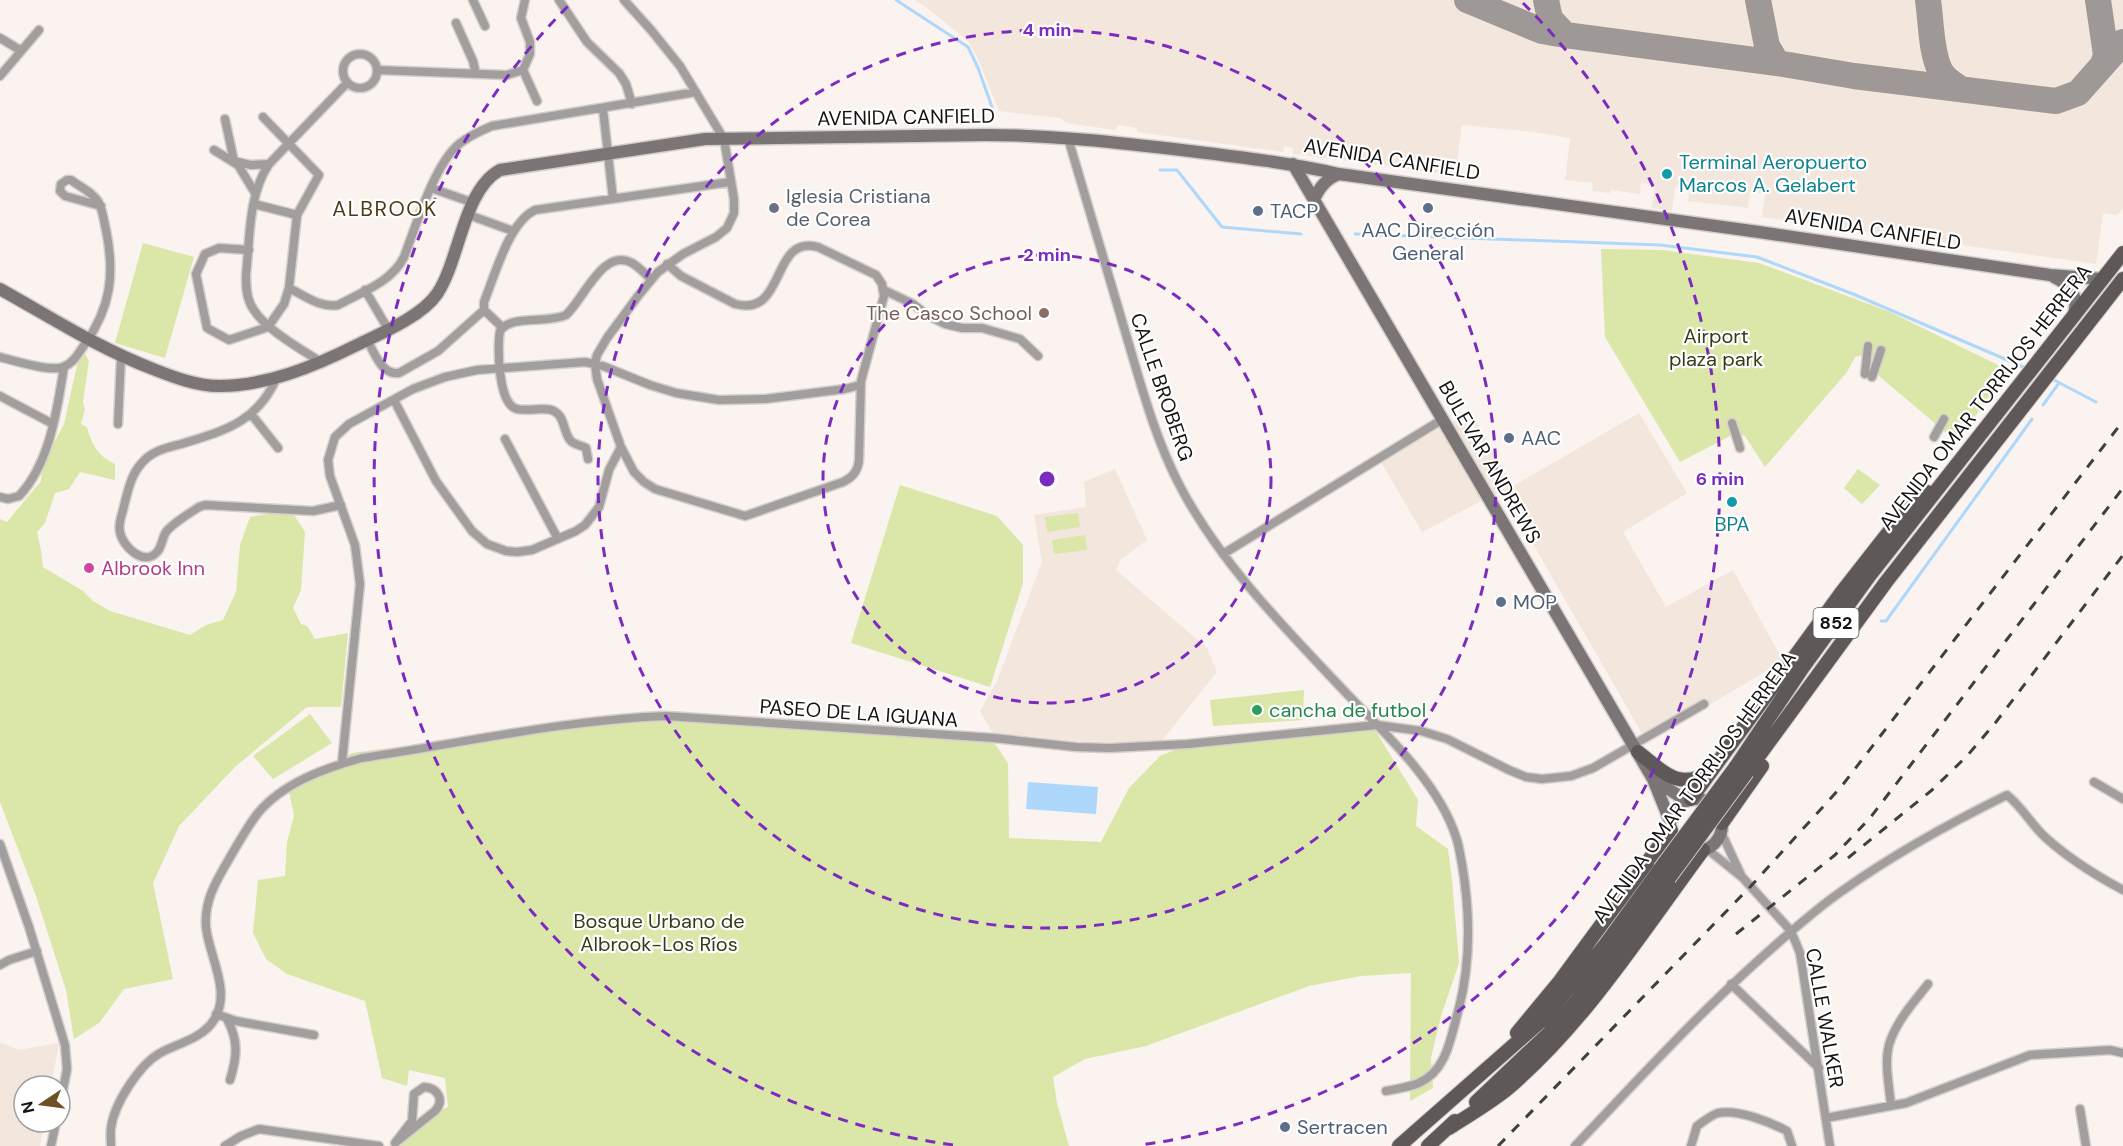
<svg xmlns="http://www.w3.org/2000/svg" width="2123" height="1146" viewBox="0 0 2123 1146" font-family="'DM Sans',sans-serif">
<rect width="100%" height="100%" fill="#faf3ef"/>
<path fill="#f3e6dd" d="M914,0H2123V208L2117,215L2103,213L2096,264L1762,217L1765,194L1750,192L1748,208L1688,201L1690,189L1675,187L1672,211L1652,208L1655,185L1641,183L1640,194L1611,190L1610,193L1592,191L1593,183L1565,180L1570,138L1534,132L1462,125L1455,175L1293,154V148L1284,146L1283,152L1137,132V128L1118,125L1115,130L1067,123L1060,118L999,111L979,61L968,41L926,7Z
M1471,411L1513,486L1639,413L1687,493L1623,532L1666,607L1733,570L1783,661L1647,742L1502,490L1422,532L1381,462Z
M1115,469L1147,540L1120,560L1116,570L1207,648L1217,672L1160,743L1076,741L992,732L980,711L997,681L1042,562L1034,515L1086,507L1084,482Z
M0,1042L18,1050L59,1043L51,1086H24V1122H44L40,1146H0Z"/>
<path fill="#dbe6a9" d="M143,243L194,257L165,358L115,343Z
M1601,249L1662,250L1759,263L1890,312L2006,369L1983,406L1956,441L1879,376V361C1871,355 1865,354 1855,357L1847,372L1765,467L1745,436L1736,433L1680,462L1605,337Z
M81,347L89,361L83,402L85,410L81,424L87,427C91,444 99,457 115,464V480L80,472L69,489L55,493L45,523L37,532L41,550L43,567L83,591L93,601L110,611L190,635L206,625L223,620L236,592L240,545L250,517L273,513L294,515L305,532L301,590L293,608L301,624L307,626L315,639L348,633L341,707H307L236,766L179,826L153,883L173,979L124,989L99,1023L74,1039L66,990L36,896L0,802V519L7,522L41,481L42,465L64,424Z
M1858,469L1880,485L1862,504L1844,488Z
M900,485L997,516L1023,545V583L990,687L851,643Z
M1078,513L1080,527L1047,532L1045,517Z
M1085,535L1087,550L1054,554L1052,540Z
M1304,690L1303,720L1213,726L1210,700Z
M310,714L332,743L273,779L253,756Z
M662,717L992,740L1008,763L1009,838L1101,842L1129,788L1160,756L1190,744L1259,732L1372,725L1418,800L1416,826L1448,849L1452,880L1459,963L1441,1016L1431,1058L1433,1088L1410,1101L1411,973L1361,976L1309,986L1146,1046L1085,1059L1053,1077L1057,1103L1069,1146H401L403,1135L427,1117L448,1107L445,1078L409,1070L407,1086L382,1078L365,1001L287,974L266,959L253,933L258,880L285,876L287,842L294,816L288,785L352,753L513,732Z"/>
<path fill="#aed8fb" d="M1028,782L1098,787L1096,814L1026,809Z"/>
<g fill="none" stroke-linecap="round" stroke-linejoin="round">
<path stroke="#aed8fb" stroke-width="3" d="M896,0L968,47L978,68L992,107
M1160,170H1177L1222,227L1301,234
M1355,234L1660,245L1757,257L1853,294L2026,368
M2052,379L2096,402
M2043,405L2059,383
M1881,621H1886L2032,419"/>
<path stroke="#9e9896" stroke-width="26" d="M1467,0L1542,31L1565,35L1777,63L1854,76L2056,101L2078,93L2123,42
M1546,0L1550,19L1565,35
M1758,0L1767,46L1777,63
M1928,0C1931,20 1931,53 1940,70C1944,79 1953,84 1961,89
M2098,0L2106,55L2103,64"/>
<defs>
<path id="street" d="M473,0L485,26
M559,0L587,42L619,73L626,84L632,104
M624,0L651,30L680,66L724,139L734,199V213L727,228L716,237L683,254L658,272L638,296L607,338L597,355L595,364L597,379L621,447L634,472L644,482L655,489L745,516L843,482C853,477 858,471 859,460L861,381L884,296L882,284L876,275L818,247C770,234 787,318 735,304L681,276L667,264
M456,23L473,61L476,74
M0,38L20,50
M343 71a17 17 0 1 1 34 0a17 17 0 1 1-34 0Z
M377,70L507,75L523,70L530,54V42L521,18L525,0
M523,70L537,101
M0,76L39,30
M603,109L613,199
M225,119L234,161
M1068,138C1087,203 1106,267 1125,331C1141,385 1155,439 1181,488C1223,567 1288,631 1349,696C1387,735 1439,784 1456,837C1459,845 1460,855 1462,864C1470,911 1471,961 1459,1008C1451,1035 1448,1070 1419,1083C1409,1087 1397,1089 1386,1091
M214,150L238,165L255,193
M234,161L251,165L269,164
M431,188L474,203
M254,204L297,215
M469,215L513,231
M249,250L219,248L205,254L196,274L207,328L229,340L268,327L284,304L289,288L297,215L319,175L263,117
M289,288C305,296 320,308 338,305C360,293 392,282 404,257C416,226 434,165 459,144C469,136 480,131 492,126L696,92
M365,290L388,329
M884,290L913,304L927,315L945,324L962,328H982L1020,339L1038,356
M484,310L502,327
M367,340C375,353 381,375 399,373L438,351L484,310V302C495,275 509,222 535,210L730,182
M0,357C15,361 50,372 63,367C74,363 79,352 85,344C111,307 115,274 106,230C104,222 103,211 99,203C94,193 80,187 71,180H67L61,184L60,191L65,196L101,206
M322,363C300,348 260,327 250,303C246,294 246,285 246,275C250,239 248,195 269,164L347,83
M1865,374L1868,346
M277,377C258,422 224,431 181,444C166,448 151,451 141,464C130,476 127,495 123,510C121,518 118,525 120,532C122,546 144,567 157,552C162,547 162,538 166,532C173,523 190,513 199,507L205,505L313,511L341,505
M1872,377L1881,350
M0,396L53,424
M394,400L436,481L472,531L487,544L506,551L517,552L532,550L576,531L585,525L599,507L609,470L621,447
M251,414L278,448
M1732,423L1740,448
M118,424L121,357
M1934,437L1944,419
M505,439L558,539
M588,459L586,448C581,445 574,445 570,440C563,431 565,417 554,411C543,406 528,412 517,409C498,405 497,346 500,331C511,314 548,324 566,315C584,299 603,247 632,263C639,267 645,274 651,279
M0,497L8,499L19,496C50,463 57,410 64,367
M1223,554L1443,419
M342,763L360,584L355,545L330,476L328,460L335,437L349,424L413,389L445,377L477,370L585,362L603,366L650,385L676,393L719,400L765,399L845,389L860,385
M2094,782L2123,799
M1721,832L1741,875
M0,844L29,927L65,1045L67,1069L60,1105
M1707,849L1743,878L1791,931L1800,953L1830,1146
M0,965L9,960L37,951
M1731,984L1819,1068
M216,1014L236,1021L314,1035
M227,1019C239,1041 237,1057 230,1080
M424,1087C438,1088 445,1100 435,1111L395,1143L412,1121L414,1094Z
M1891,1105C1889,1084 1883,1058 1891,1039C1899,1018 1915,1001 1928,984
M2080,1109L2086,1146
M1826,1118L1906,1103L2030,1055L2110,1050L2123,1053
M51,1146L56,1122
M111,1146C111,1140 110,1134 111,1128C114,1104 139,1065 160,1053C178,1043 202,1039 214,1020C232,991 209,957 206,927C204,901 216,881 229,859C238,844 247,827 258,813C283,783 325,768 362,758C463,743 564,720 666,716L994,738L1076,747L1110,748L1188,744L1377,725L1421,731L1447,739L1509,770L1526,777L1542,779L1571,776L1593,768L1704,704
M225,1146L241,1136L259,1129L379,1146
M1575,1146C1636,1082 1695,1017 1761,958C1787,935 1813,911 1842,891C1894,854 1950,823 2007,795C2022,807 2031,824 2045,837C2069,859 2095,875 2123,890
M1691,1146L1697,1126C1703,1122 1711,1115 1718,1113C1738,1109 1770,1122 1787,1131L1792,1146"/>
<path id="secondary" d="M1293,164L1653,779L1670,821
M1314,199C1320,187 1326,179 1339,174
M2054,277C2071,285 2080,298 2073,317
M0,289C52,318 98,348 153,369C173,377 197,386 219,386C267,386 315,366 357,345C382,333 422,316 437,294C460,260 463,190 500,170L705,139L986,135C1054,135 1122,143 1190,151C1240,157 1290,163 1339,174L1759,232L2050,275L2102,279
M1653,779L1687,801
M1670 825a26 26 0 1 1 52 0a26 26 0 1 1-52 0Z"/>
<path id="primary" d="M1638,752C1663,772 1679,792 1711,771
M1735,768L1801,670L1870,575L2123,253
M1747,772L1886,582L2123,279
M1691,799L1841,593L1910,505L1927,492
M1722,823L1762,766
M1517,1033L1560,981L1671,830
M1476,1102L1549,1033L1578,999L1669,878
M1449,1128C1468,1116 1488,1104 1506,1090C1586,1022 1641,933 1703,850
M1399,1146L1541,1021L1605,945L1660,869
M1428,1146L1455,1121"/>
</defs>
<use href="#street" stroke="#d5cfcb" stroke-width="11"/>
<use href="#secondary" stroke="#d5cfcb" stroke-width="15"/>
<use href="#primary" stroke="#d5cfcb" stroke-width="16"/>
<use href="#street" stroke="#a29e9e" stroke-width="8"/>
<use href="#secondary" stroke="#7b7575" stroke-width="12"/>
<use href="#primary" stroke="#5f5858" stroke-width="14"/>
<path stroke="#413e3c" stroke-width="3" stroke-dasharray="10 10" stroke-linecap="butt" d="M1848,858L1932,790L1967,756L1996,722L2123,555
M1736,934L1835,855L1870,818L2123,488
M1498,1146L1751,886L1841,787L2123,421"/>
<defs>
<path id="primary-bridge" d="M1660,869L1735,768
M1669,878L1747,772"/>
</defs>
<use href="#primary-bridge" stroke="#d5cfcb" stroke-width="16" stroke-linecap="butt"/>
<use href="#primary-bridge" stroke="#5f5858" stroke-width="14"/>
</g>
<g fill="none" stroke="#7b2cbf" stroke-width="3" stroke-dasharray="10 8">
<circle cx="1047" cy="479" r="224"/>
<circle cx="1047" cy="479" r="449"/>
<path d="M953 1145A673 673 0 0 1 571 3M1523 3A673 673 0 0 1 1141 1145"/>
</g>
<g fill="#0f9aa8" stroke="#fff" stroke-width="2">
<circle cx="1667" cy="174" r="6"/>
<circle cx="1732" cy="502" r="6"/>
</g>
<circle fill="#6b7280" stroke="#fff" stroke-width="2" cx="774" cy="208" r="6"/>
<g fill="#5c6f8a" stroke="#fff" stroke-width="2">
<circle cx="1428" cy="208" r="6"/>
<circle cx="1258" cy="211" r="6"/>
<circle cx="1509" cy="438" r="6"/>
<circle cx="1501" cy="602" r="6"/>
<circle cx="1285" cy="1127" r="6"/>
</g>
<circle fill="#8d6e63" stroke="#fff" stroke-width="2" cx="1044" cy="313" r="6"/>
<circle fill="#d1479c" stroke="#fff" stroke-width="2" cx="89" cy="568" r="6"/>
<circle fill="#2e9e5b" stroke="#fff" stroke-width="2" cx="1257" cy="710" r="6"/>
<g text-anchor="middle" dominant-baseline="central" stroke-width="4.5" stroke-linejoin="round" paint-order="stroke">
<rect fill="#fff" stroke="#5b5958" stroke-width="1.5" x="1813.5" y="608" width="45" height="30" rx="4.5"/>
<g font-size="18" font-weight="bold" fill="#151211">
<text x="1836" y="623">852</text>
</g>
<g font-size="20" fill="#151211" stroke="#fff">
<text transform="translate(906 117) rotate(-1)">AVENIDA CANFIELD</text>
<text transform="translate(1392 159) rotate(9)">AVENIDA CANFIELD</text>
<text transform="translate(1873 229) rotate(9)">AVENIDA CANFIELD</text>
<text transform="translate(1162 387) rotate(71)">CALLE BROBERG</text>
<text transform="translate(1985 397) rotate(-52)">AVENIDA OMAR TORRIJOS HERRERA</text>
<text transform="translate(1490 462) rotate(60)">BULEVAR ANDREWS</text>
<text transform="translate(859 713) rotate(4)">PASEO DE LA IGUANA</text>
<text transform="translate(1694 787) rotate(-54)">AVENIDA OMAR TORRIJOS HERRERA</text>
<text transform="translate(1825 1018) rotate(80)">CALLE WALKER</text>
</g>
<g font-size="20" fill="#0d838f" stroke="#fff" text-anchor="start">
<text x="1679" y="162">Terminal Aeropuerto<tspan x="1679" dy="23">Marcos A. Gelabert</tspan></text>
<text x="1732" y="524" text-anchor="middle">BPA</text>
</g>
<g font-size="20" fill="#5b616d" stroke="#fff" text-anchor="start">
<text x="786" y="196">Iglesia Cristiana<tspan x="786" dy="23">de Corea</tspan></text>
</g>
<g font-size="20" fill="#4e5e75" stroke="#fff" text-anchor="start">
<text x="1270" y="211">TACP</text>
<text x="1428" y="230" text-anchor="middle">AAC Dirección<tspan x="1428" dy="23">General</tspan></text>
<text x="1521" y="438">AAC</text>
<text x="1513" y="602">MOP</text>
<text x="1297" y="1127">Sertracen</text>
</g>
<g font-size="20" fill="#785e54" stroke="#fff" text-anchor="end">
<text x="1032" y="313">The Casco School</text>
</g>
<g font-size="20" fill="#373c18" stroke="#fff">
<text x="1716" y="336">Airport<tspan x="1716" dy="23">plaza park</tspan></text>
<text x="659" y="921">Bosque Urbano de<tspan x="659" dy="23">Albrook-Los Ríos</tspan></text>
</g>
<g font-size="20" fill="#b23c85" stroke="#fff" text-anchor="start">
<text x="101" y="568">Albrook Inn</text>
</g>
<g font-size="20" fill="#27864d" stroke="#fff" text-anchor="start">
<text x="1269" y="710">cancha de futbol</text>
</g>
<g font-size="21" letter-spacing="1.5" fill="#4f3815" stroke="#fff">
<text x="385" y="209">ALBROOK</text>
</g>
</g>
<circle cx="1047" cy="479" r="9" fill="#7b2cbf" stroke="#fff" stroke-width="3"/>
<g font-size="18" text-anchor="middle" font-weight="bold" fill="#7b2cbf" stroke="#fff" stroke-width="4.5" stroke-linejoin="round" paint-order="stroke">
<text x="1047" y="36">4 min</text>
<text x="1047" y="261">2 min</text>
<text x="1720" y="485">6 min</text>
</g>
<g transform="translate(42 1104) rotate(257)"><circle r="28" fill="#ffffff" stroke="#a1a0a0" stroke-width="1.5"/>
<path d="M0-4.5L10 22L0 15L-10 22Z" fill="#6d5024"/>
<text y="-9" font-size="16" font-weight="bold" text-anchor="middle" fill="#151211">N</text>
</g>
</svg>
